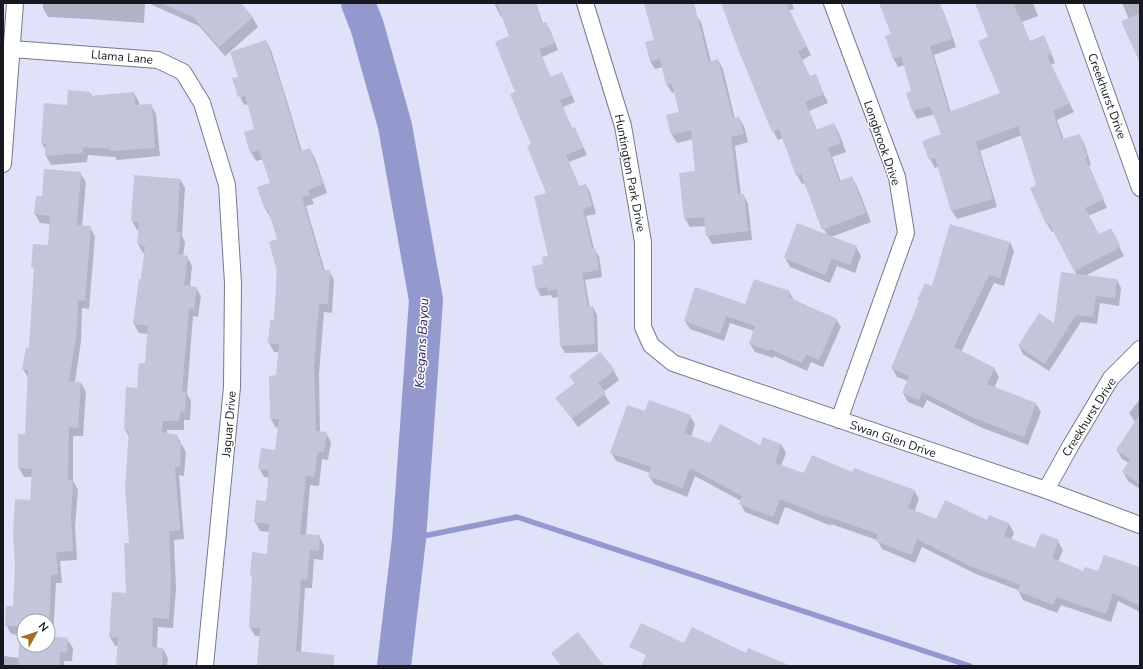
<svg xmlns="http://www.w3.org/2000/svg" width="1143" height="669" viewBox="0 0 1143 669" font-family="'Nunito Sans',sans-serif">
<rect width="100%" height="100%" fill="#dfe2f8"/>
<path fill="#0003" fill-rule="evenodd" d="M43,3H145L144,23L88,19L48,17L43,8Z
M148,3H240L253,18L258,27L225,56L199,26Z
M494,3H536L543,24L546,23L550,30L558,50L542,57L551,78L562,73L575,102L563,107L572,129L574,128L578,135L587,155L569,162L579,186L586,185L590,192L596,214L586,216L594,249L599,256L602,277L585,280L590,308L593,307L597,315L598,352L565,353L561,346L559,297L553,298L551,295L541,296L537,289L544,265L550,257L547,194L516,92L510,37L503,16L501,17Z
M644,3H687L701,22L711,62L718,60L723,69L735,119L739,118L744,126L748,142L735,146L741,195H743L748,203L752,240L712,244L707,235L706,226L690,227L685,219L680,174L696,172L693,139L677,143L672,135L681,112L676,92L672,93L667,85L663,67L655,69L650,61L655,40Z
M725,3H792L794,9L789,11L811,55L802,60L810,77L815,75L828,103L809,111L817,130L834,124L839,133L846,152L832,157L841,182L852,177L857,186L871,222L831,237L856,247L861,256L855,273L837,266L830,283L790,267L785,258L798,225L827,236L805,183L802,184L797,175L783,138L778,140L773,131Z
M880,3H929L940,5L944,13L956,47L934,55L951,113L1001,94L989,38L976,3H1033L1038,16L1022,22L1030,42L1048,45L1055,63L1051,65L1074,112L1057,120L1064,140L1079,135L1084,143L1091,165L1089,166L1107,208L1088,216L1099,235L1115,238L1124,256L1085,276L1117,280L1121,288L1119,306L1100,303L1097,324L1081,322L1049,371L1023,354L1019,346L1055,324L1077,275L1054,231L1052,232L1047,224L1032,188L1037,186L1022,135L980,151L997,207L957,219L952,211L939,166L935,168L930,159L942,134L935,114L917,119L913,111L907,94L912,92L905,65L898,67L893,58V35Z
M1122,3H1140V51L1129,19Z
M266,41L271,50L288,104L302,152L310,149L315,158L327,193L312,199L314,204L306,206L325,271H329L334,280L332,313L324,312L319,374L320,432L326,433L331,442L328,460L322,459L319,486L310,485L306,535L319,536L324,545L323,560L314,559L312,588H305L301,653L313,666H258L260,636H255L250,627L253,578L251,575L268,555L270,532L260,531L255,522L257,501L267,502L269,478L264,477L259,468L276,451L279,427L276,428L271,419L277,376L279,352H274L269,343L275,321L278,240L271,218L266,210L272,184L264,159L256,161L251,152L256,130L248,104L244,105L240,97L250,94L239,95V97L234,79L239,77Z
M90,93L92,96L134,93L139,102V106L151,105L156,114L160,156L117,160L115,157L88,155L87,162L51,165L46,156L47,151L42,144L68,106Z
M80,173L86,182L82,226L90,227L95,236L89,309L82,308L81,341L75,382L81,383L86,392L83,436H73V481L78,490L75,526L77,560L60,561L62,583H56L53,638L67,639L73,648L72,661H64V666H3L4,656L19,658L21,635L11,634L6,625L14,607L16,566L31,501L32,477H24L19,468V435H26L29,379L23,369L30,349L35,271L32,266L49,246L50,224L40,223L35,214L37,197H43ZM24,621H48V645H24Z
M180,179L185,188L182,236L185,242L183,256L187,257L192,266L190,287L196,288L201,296L198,317L193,316L187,394L191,401L190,420H184V430H167V434L177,436L186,452L184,476L179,475L184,539L174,540L176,589L173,628L158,627L157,648L163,649L168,658L167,666H117L119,646H115L110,637L127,594L130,543V438L125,430L127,388L138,389L146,364L148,334L139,333L134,324L145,253H143L138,244L139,230H137L132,221Z
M1010,242L1014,251L1004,286L994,283L961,352L994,368L999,377L994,388L1036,404L1041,412L1028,445L980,427L927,400L923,408L908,402L903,393L908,381L897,377L892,368L920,302L918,300L932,288Z
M696,288L746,306L789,292L794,300L836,319L841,327L823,367L811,362L807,371L774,356V358L755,352L750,344L754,331L730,323L724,341L690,329L685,321Z
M614,371L619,380L603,392L610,403L578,427L557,398L575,384L571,376Z
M1140,399V489L1128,481L1123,472L1129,463L1122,459L1117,450L1135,422L1129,413Z
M646,413L690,416L695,424L691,437L710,444L761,446L781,444L786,453L781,466L805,475L853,473L914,490L919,499L914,512L937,520L987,521L1009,524L1014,533L1011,540L1035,549L1058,541L1063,550L1058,562L1084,572L1099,573L1140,568V612L1118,601L1111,622L1061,605L1057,613L1023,600L1018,590L976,574L922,547L915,563L882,549L877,540L831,524V526L785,507L778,525L745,512L740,503L741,501L695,476L687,497L654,484L649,476L650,473L616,461L611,452Z"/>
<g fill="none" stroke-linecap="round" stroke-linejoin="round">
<path stroke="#9499cd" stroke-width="5.5" d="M409,539L517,517L970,666"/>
<path stroke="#9499cd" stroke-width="34" d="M358,3L367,26L395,126L426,300L409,539L394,666"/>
</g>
<path fill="#c3c6db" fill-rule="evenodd" d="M161,3H241L253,17L219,47L193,17Z
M497,3H535L542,23L546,22L555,43L539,49L550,77L562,72L572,95L560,100L572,128L575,127L583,148L566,155L579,186L586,184L592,206L583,209L592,248H595L599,270L582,273L588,307L593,306L595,344L560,346L557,289L548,291L547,287L536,289L532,266L543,264L542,257L548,256L534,196L546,193L527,146L531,144L510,94L515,92L495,42L509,36Z
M644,3H694L709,62L718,59L733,118L739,117L744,134L731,137L738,194H744L748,231L706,236L704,217L684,219L679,173L695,171L691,130L671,135L666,115L679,112L672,84L666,85L660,59L650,61L645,42L654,40Z
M721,3H786L807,46L798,51L810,76L816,74L824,94L805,102L816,130L834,123L841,143L828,148L839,181L852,176L866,213L822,230L801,174L796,176L779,129L772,132L740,54Z
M879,3H940L952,39L930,46L949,112L1000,93L978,41L988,37L975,3H1013L1030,41L1044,35L1052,54L1047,56L1070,103L1053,111L1062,139L1080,134L1087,157L1085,158L1104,199L1085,208L1099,234L1111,228L1121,247L1074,271L1049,223L1046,224L1030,188L1036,185L1018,126L976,142L993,199L951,211L935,158L929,160L922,141L941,134L930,106L912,111L906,93L911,91L901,56L893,59L885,36L891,34Z
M1140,13V63L1121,21Z
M266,40L284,94L300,151L310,148L323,184L308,190L310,195L302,197L323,270H330L328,304H319L314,365L316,431L327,432L324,452L318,451L314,477L306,476L300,534L320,535L319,551L310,550L307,580L301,579L296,651L334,655V666H257L260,628L249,627L252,576L250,575L252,552L267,554L269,524L254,522L256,500L266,501L269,470L258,469L261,448L275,450L279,419H270L269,376L276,375L279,344L268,343L270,320H274L277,272L269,242L277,239L268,209L265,210L257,187L270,183L259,150L250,153L244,132L254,129L245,95L238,97L232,78L238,77L230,52Z
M68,90L90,92V96L134,92L135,105L152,104L155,148L110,151V149L83,147V153L45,156L46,144H41L44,103L67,105Z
M44,169L81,172L77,225L91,226L85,301L78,300L77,331L69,381L81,382L78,428L69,427L68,480L73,481L71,516L73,551L56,552L58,574L51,575L49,636L68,638L67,653L60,652L59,666H18L20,626H5L6,606H13L15,566L13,534L15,499L30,500L32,469L18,468V434H25L28,370H22L26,347L29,348L34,267H31L33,244L48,245L50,216L34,214L36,196H42ZM24,621H48V645H24Z
M134,175L180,179L177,232H181L178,254L188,256L184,285L197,287L194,309L189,308L182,391L186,392L185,412L180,411L179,421H163L162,432L178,435V442H181L180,467H175L180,530L169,531L171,580L169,619L153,618L152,647L163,648L162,666H116L118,638L109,637L112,592L126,593L124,543H129L125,487L129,431L124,430L126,387L137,388L139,363H145L148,326L133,324L139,279H141L145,246L137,244L139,222L131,221Z
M797,223L857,246L850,265L832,258L825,275L784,258Z
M950,224L1010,242L1000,278L989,275L954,347L995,368L987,384L1036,403L1024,437L974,418L922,392L919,400L902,393L909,376L891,368L919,301L917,300L925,283L932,286Z
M1061,272L1117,279L1115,298L1096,296L1093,317L1076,315L1045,364L1018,346L1039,313L1054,323Z
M754,279L790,291L788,297L837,319L819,360L806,354L802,363L770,349L769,351L749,344L755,326L726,316L720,334L684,321L695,287L745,304Z
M600,352L615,370L598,383L606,393L572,419L555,398L575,383L569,376Z
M649,400L691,415L684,433L710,443L720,424L760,445L763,437L781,444L775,463L804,473L812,455L852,472L854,468L915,490L908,508L936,519L945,500L987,520L989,515L1009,523L1004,536L1035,548L1041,533L1059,540L1052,558L1083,571L1085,567L1098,571L1104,555L1140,567V606L1113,593L1106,614L1056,597L1053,605L1017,591L1020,585L970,566L917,539L911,555L876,541L878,534L826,516V517L780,499L773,517L739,504L742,496L690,468L682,488L648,476L651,467L610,453L627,405L645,411Z
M1140,414V484L1122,472L1130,459L1116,450Z
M641,623L684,643L692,627L746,653L748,648L791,666H641L646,655L629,647Z
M578,632L604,666H561L551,653Z"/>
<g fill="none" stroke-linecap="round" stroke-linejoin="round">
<defs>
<path id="street" d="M585,3L623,126L643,242V327L651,345L673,363L1046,490L1140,525
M832,3L897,177L906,233L839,420
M1074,3L1140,188
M12,49L158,60L183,72L202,103L227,185L233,283L232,387L205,666
M3,164L15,3
M1046,490L1071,445L1111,378L1140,349"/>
</defs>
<use href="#street" stroke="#77798d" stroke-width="18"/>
<use href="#street" stroke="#fff" stroke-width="16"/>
</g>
<g text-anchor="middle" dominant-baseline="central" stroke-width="3" stroke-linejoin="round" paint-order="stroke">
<g font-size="12" fill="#171820" stroke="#fff">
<text transform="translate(122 57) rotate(5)">Llama Lane</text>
<text transform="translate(1107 96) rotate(70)">Creekhurst Drive</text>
<text transform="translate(882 143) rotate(71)">Longbrook Drive</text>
<text transform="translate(630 173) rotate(79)">Huntington Park Drive</text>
<text transform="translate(1089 417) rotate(-58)">Creekhurst Drive</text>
<text transform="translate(229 424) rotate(-85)">Jaguar Drive</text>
<text transform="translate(893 439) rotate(19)">Swan Glen Drive</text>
</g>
<g font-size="13" font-style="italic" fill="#211e5b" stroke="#fff">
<text transform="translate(422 343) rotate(-87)">Keegans Bayou</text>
</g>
</g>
<rect width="1143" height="669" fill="none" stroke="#171820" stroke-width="8"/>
<g transform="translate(36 633) rotate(51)"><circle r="19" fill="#ffffff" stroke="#a2a3a6"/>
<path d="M0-3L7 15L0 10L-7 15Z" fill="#a26d27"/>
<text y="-6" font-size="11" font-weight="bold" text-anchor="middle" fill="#171820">N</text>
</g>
</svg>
